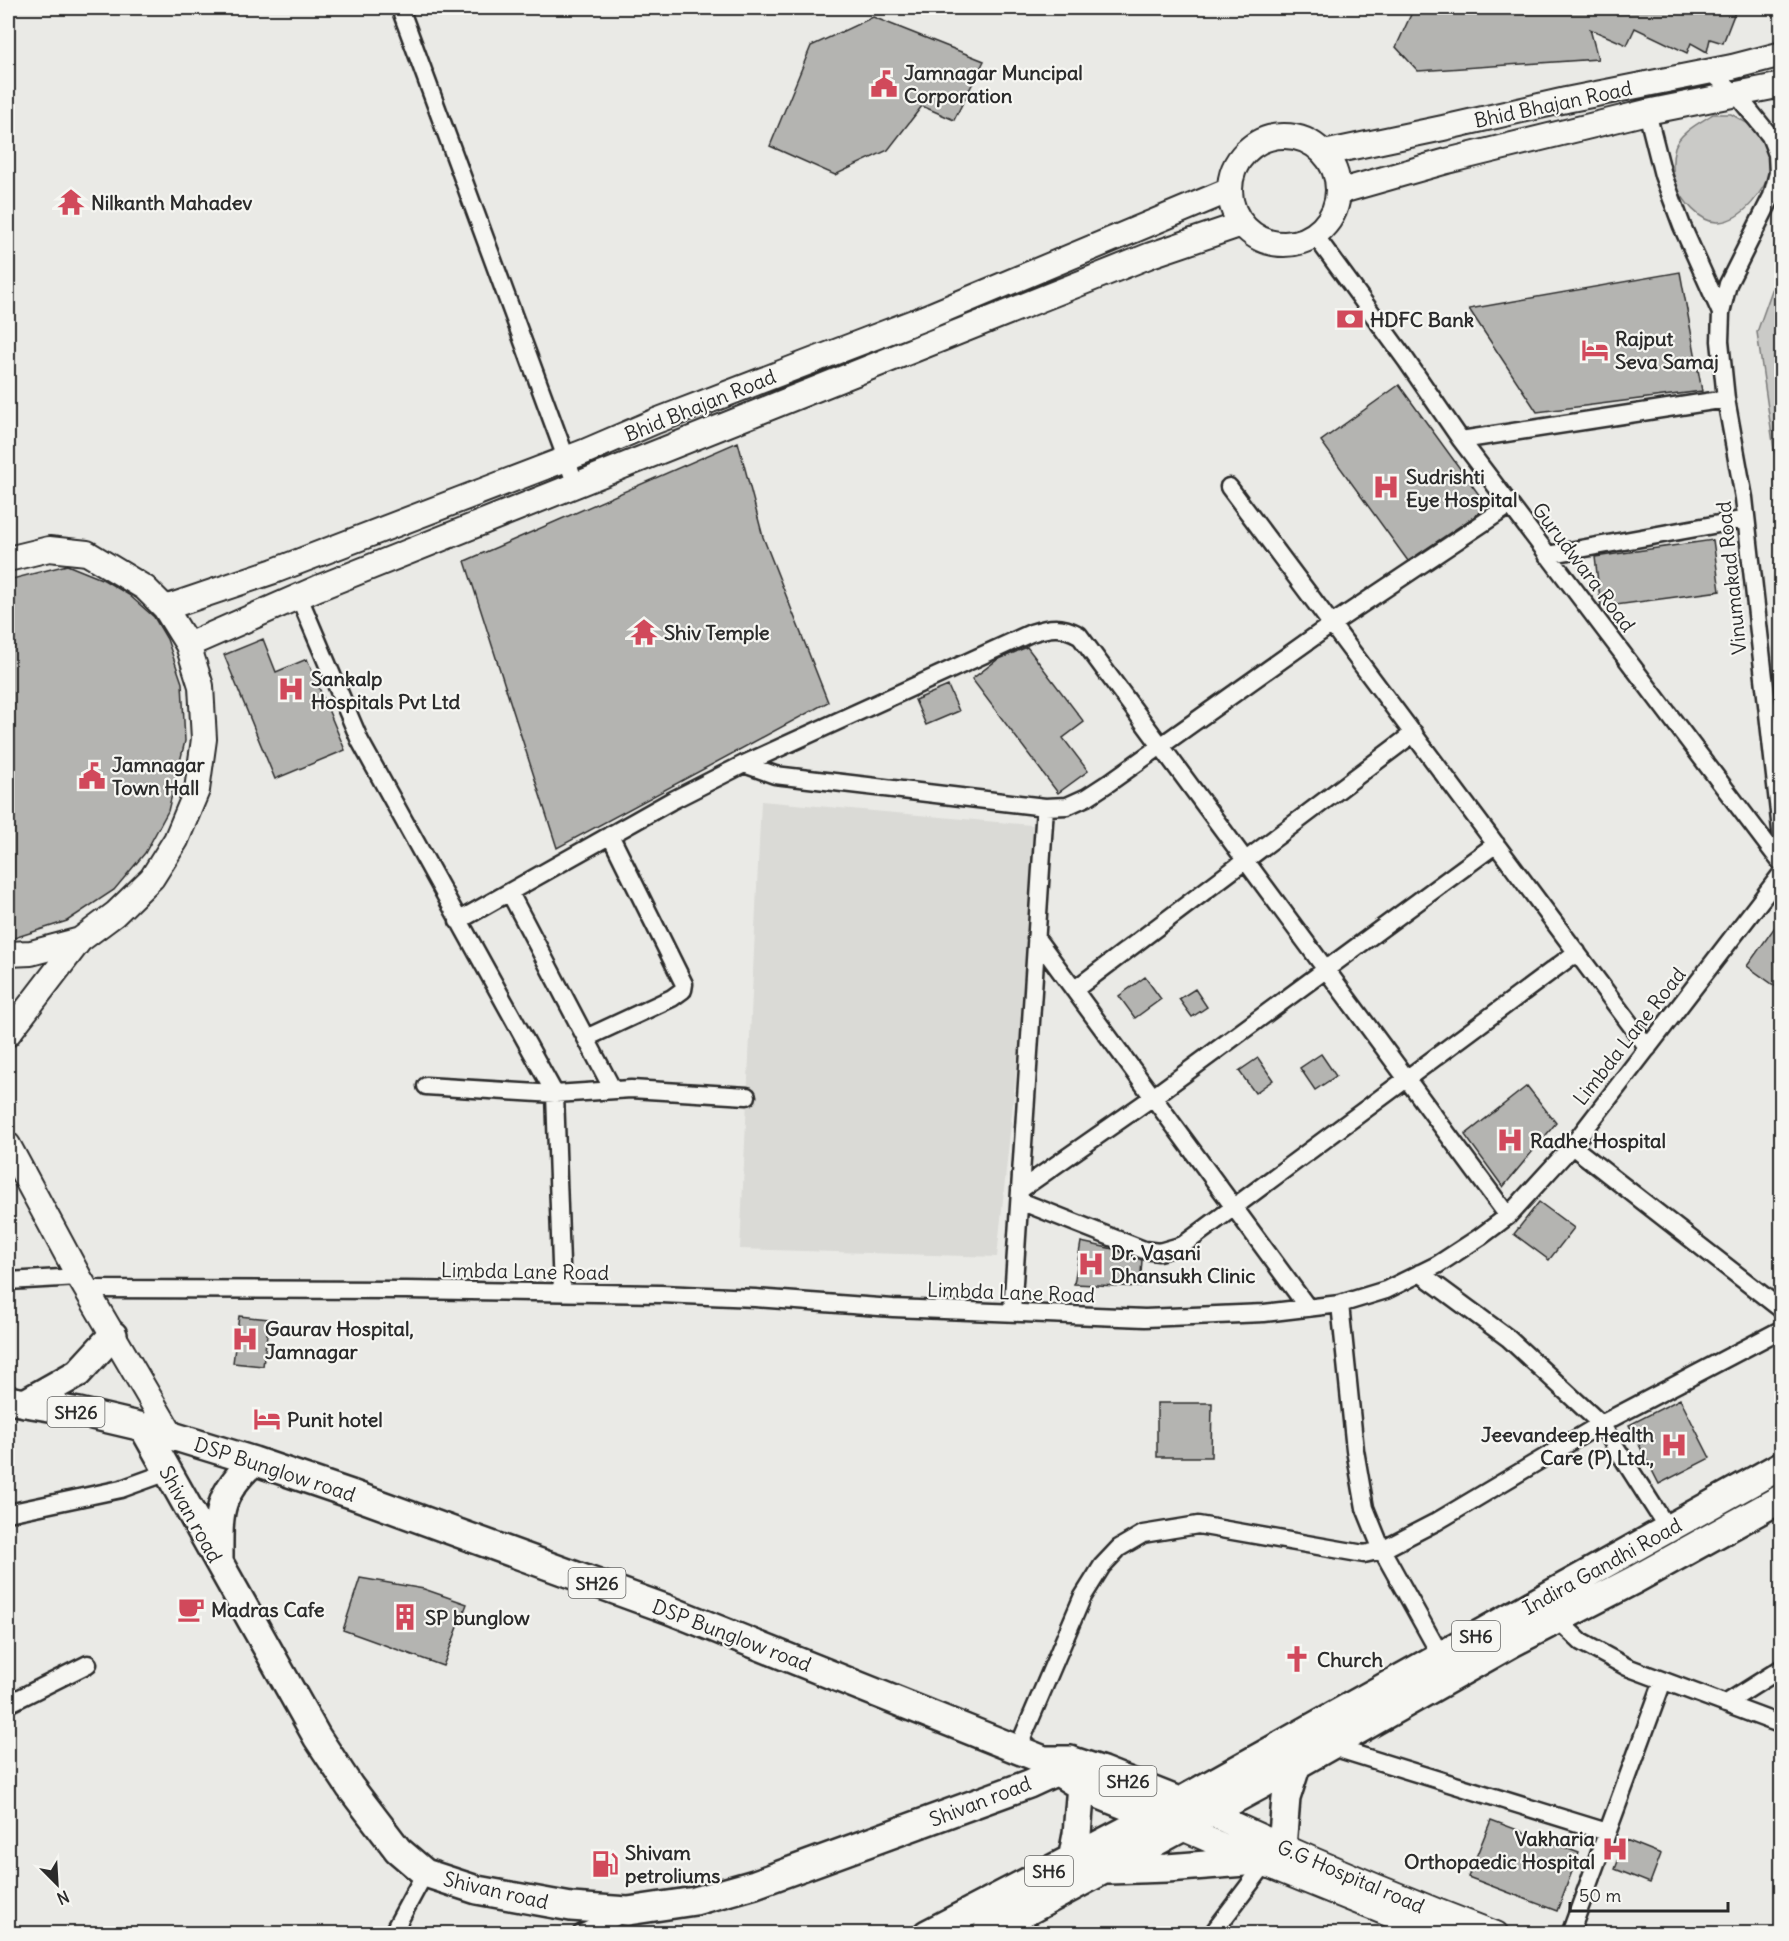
<svg xmlns="http://www.w3.org/2000/svg" width="1789" height="1941" viewBox="0 0 1789 1941" font-family="Delius,sans-serif">
<rect width="100%" height="100%" fill="#eaeae6"/>
<filter id="ink" filterUnits="userSpaceOnUse"><feTurbulence type="fractalNoise" baseFrequency=".0167" numOctaves="2"/><feDisplacementMap in="SourceGraphic" scale="12" xChannelSelector="R" yChannelSelector="G"/><feConvolveMatrix kernelMatrix="1 2 1 2 8 2 1 2 1" color-interpolation-filters="sRGB"/></filter>
<g filter="url(#ink)">
<path fill="#dadad6" d="M761,801L1042,826L997,1257L740,1249Z"/>
<path fill="#cacac7" stroke="#7a7a79" stroke-width="1.5" d="M1713,114H1731L1754,127L1766,138L1773,169C1762,191 1746,219 1719,222C1701,224 1681,199 1676,184C1672,174 1672,157 1675,147C1680,132 1701,122 1713,114Z
M1781,265V498L1757,332Z"/>
<path fill="#b4b4b1" stroke="#2b2b2b" stroke-width="1.5" d="M1414,8H1727L1735,12L1723,43L1710,39L1707,52L1691,43L1687,53L1635,28L1627,45L1590,29L1598,59L1418,71L1396,47Z
M873,17L984,61L954,120L922,106L888,150L835,175L770,146L811,46Z
M1680,272L1702,391L1537,412L1469,309Z
M1399,385L1488,507L1408,561L1321,441Z
M738,442L763,537L828,702L557,848L465,561Z
M1713,540L1720,591L1601,607L1595,557Z
M67,565L104,580L129,595L154,617L167,639L182,683L185,741L168,811L145,853L114,890L67,921L8,940V580Z
M263,639L276,672L307,659L345,750L275,779L224,655Z
M1027,647L1084,722L1063,738L1088,771L1058,793L972,679L997,660Z
M948,686L959,711L926,725L915,700Z
M1782,917V991L1747,966Z
M1145,977L1161,999L1135,1018L1119,996Z
M1195,989L1207,1007L1192,1017L1179,999Z
M1321,1054L1336,1076L1315,1090L1300,1068Z
M1258,1058L1273,1080L1255,1093L1239,1071Z
M1527,1086L1556,1123L1503,1187L1465,1135Z
M1539,1202L1574,1228L1549,1260L1514,1234Z
M1081,1242L1113,1249L1142,1260L1140,1287L1074,1284Z
M239,1316L269,1319L263,1366L233,1363Z
M1680,1399L1710,1458L1659,1484L1629,1425Z
M1157,1403H1212L1211,1457H1157Z
M360,1578L424,1589L467,1604L443,1666L343,1630Z
M1491,1820L1579,1853L1557,1911L1468,1877Z
M1626,1840L1661,1854L1650,1883L1615,1869Z"/>
<g fill="none" stroke-linecap="round" stroke-linejoin="round">
<defs>
<path id="minor" d="M400,8L576,485
M1710,71L1737,95L1770,136L1777,154L1778,173L1772,196L1728,284L1721,313L1720,341L1726,399L1744,498L1782,839
M1647,112L1663,175L1682,226L1721,313
M1314,234L1406,360L1461,440L1782,864
M1461,440L1726,399
M1229,487L1648,1048
M1547,555L1746,519
M299,597L360,741L555,1094L562,1292
M744,764L775,775L1045,807L1067,806L1087,797L1110,782L1332,624L1510,505
M510,893L613,1090
M458,921L671,801L744,764L1031,633C1050,627 1061,625 1079,635L1508,1216
M1036,938L1308,1308
M1074,990L1414,733
M586,1038L672,998L683,990L684,984L610,835
M426,1086L555,1094L631,1089L747,1096
M1572,1146L1782,1310
M1020,1190L1153,1097L1496,844
M1020,1201L1144,1250L1159,1252L1183,1245L1577,952
M1420,1273L1508,1338L1601,1424L1668,1529
M8,1281L79,1277
M87,1289L407,1290L661,1294L755,1298L893,1308L1145,1318L1264,1313L1340,1304L1386,1290L1437,1265L1480,1237L1508,1216L1572,1146L1782,873
M1340,1304L1355,1450L1365,1508L1382,1550L1441,1656
M1012,1313L1045,807
M8,1513L121,1489L168,1472
M1557,1619L1581,1642L1627,1667L1782,1725
M8,1704L88,1664
M1725,1704L1782,1668
M1329,1746L1607,1832
M1018,1748L1082,1598L1102,1566L1119,1548L1143,1534L1198,1525L1364,1554L1382,1550L1436,1522L1601,1424L1782,1329
M392,1934L425,1873
M581,1934L622,1914
M1212,1934L1265,1864
M1570,1934L1663,1681"/>
<path id="secondary" d="M1230 190a54 54 0 1 1 108 0a54 54 0 1 1-108 0Z
M1324,153L1443,128L1566,100L1732,67L1782,54
M1338,192L1447,161L1647,112L1782,85
M8,559L49,549L87,553L145,588L165,608L188,645L201,686L204,739L197,790L176,840L152,878L115,914L80,940L31,953L8,954
M165,608L274,571L584,452L656,421L924,318L1230,190
M188,645L318,588L1151,255L1242,224
M8,1034L80,940
M8,1145L79,1277L172,1436
M1209,1813C1303,1857 1398,1897 1496,1934
M1182,1828L1265,1864L1438,1934"/>
<path id="primary" d="M8,1400L79,1412L143,1427L254,1461L354,1495L667,1609L1044,1760H1070L1103,1771L1209,1813
M25,1403L78,1373L113,1335
M143,1427L317,1737L350,1787L398,1850L425,1873L477,1890L571,1907L628,1911L695,1901L755,1884L1029,1784L1055,1772L1070,1760
M219,1562C219,1513 216,1496 254,1461
M1045,1760C1071,1789 1129,1805 1165,1821
M1282,1847L1286,1798L1297,1764
M1072,1860L1077,1834L1081,1785
M1109,1870L1167,1868L1258,1861
M927,1934L1154,1816L1782,1465
M985,1934L1261,1785L1512,1643L1636,1579L1782,1498"/>
</defs>
<use href="#minor" stroke="#2b2b2b" stroke-width="21"/>
<use href="#secondary" stroke="#2b2b2b" stroke-width="28"/>
<use href="#primary" stroke="#2b2b2b" stroke-width="32"/>
<use href="#minor" stroke="#f6f6f2" stroke-width="16"/>
<use href="#secondary" stroke="#f6f6f2" stroke-width="24"/>
<use href="#primary" stroke="#f6f6f2" stroke-width="27"/>
</g>
</g>
<defs>
<symbol id="civic-bare" viewBox="-9 -9 18 18"><path d="M-.6-6.5H3V-4.5H.6V-3L4-1V1h2V6H-6V1h2V-1L-.6-3ZM-1.2 2.5V6h2.4V2.5Z" fill="#d1495b" stroke="#f6f6f2" stroke-width="2.5" paint-order="stroke"/></symbol>
<symbol id="temple-bare" viewBox="-9 -9 18 18"><path d="M0-6L5-2H3V0L6.5 2.5H4V6H1.5V3h-3V6H-4V2.5H-6.5L-3 0V-2H-5Z" fill="#d1495b" stroke="#f6f6f2" stroke-width="2.5" paint-order="stroke"/></symbol>
<symbol id="bank-bare" viewBox="-9 -9 18 18"><path d="M-6-4H6V4H-6ZM0-2.3a2.3 2.3 0 1 0 0 4.6a2.3 2.3 0 1 0 0-4.6Z" fill="#d1495b" stroke="#f6f6f2" stroke-width="2.5" paint-order="stroke"/></symbol>
<symbol id="hotel-bare" viewBox="-9 -9 18 18"><path d="M-6-4.5h1.5V1H6V5H4.5V3h-9V5H-6ZM-4 0a1.8 1.8 0 1 1 3.6 0ZM.5 0V-2.5h3Q6-2.5 6 0Z" fill="#d1495b" stroke="#f6f6f2" stroke-width="2.5" paint-order="stroke"/></symbol>
<symbol id="hospital-bare" viewBox="-9 -9 18 18"><path d="M-5-5h3v3.5h4V-5h3V5h-3V1.5h-4V5h-3Z" fill="#d1495b" stroke="#f6f6f2" stroke-width="2.5" paint-order="stroke"/></symbol>
<symbol id="cafe-bare" viewBox="-9 -9 18 18"><path d="M-5.5-4.5H6V0H3Q3 3.5 0 3.5H-2.5Q-5.5 3.5-5.5 0ZM3-3.2v2h1.7v-2ZM-6 4.5H4V6H-6Z" fill="#d1495b" stroke="#f6f6f2" stroke-width="2.5" paint-order="stroke"/></symbol>
<symbol id="building-bare" viewBox="-9 -9 18 18"><path d="M-4-6H4V6H1V3H-1V6H-4ZM-2.5-4.3h1.7v1.8h-1.7ZM.8-4.3h1.7v1.8H.8ZM-2.5-1h1.7V.8h-1.7ZM.8-1h1.7V.8H.8Z" fill="#d1495b" stroke="#f6f6f2" stroke-width="2.5" paint-order="stroke"/></symbol>
<symbol id="church-bare" viewBox="-9 -9 18 18"><path d="M-1.2-6h2.4v3.5h3.3v2.4h-3.3V6h-2.4V-.1h-3.3v-2.4h3.3Z" fill="#d1495b" stroke="#f6f6f2" stroke-width="2.5" paint-order="stroke"/></symbol>
<symbol id="fuel-bare" viewBox="-9 -9 18 18"><path d="M-5.5-6h7V0h2V4h1.3V-2.5L3-4.5l.8-.8L6-3V5H2.5V1h-1V6h-7ZM-4.2-4.7v3.2H.2V-4.7Z" fill="#d1495b" stroke="#f6f6f2" stroke-width="2.5" paint-order="stroke"/></symbol>
</defs>
<g fill-rule="evenodd">
<use href="#civic-bare" x="865" y="65" width="38" height="38"/>
<use href="#temple-bare" x="52" y="183" width="38" height="38"/>
<use href="#bank-bare" x="1331" y="300" width="38" height="38"/>
<use href="#hotel-bare" x="1576" y="331" width="38" height="38"/>
<use href="#hospital-bare" x="1367" y="468" width="38" height="38"/>
<use href="#temple-bare" x="625" y="613" width="38" height="38"/>
<use href="#hospital-bare" x="272" y="670" width="38" height="38"/>
<use href="#civic-bare" x="73" y="757" width="38" height="38"/>
<use href="#hospital-bare" x="1491" y="1121" width="38" height="38"/>
<use href="#hospital-bare" x="1072" y="1245" width="38" height="38"/>
<use href="#hospital-bare" x="226" y="1320" width="38" height="38"/>
<use href="#hotel-bare" x="248" y="1400" width="38" height="38"/>
<use href="#hospital-bare" x="1655" y="1426" width="38" height="38"/>
<use href="#cafe-bare" x="172" y="1590" width="38" height="38"/>
<use href="#building-bare" x="386" y="1598" width="38" height="38"/>
<use href="#church-bare" x="1278" y="1640" width="38" height="38"/>
<use href="#hospital-bare" x="1596" y="1830" width="38" height="38"/>
<use href="#fuel-bare" x="586" y="1845" width="38" height="38"/>
</g>
<g text-anchor="middle" dominant-baseline="central" stroke-width="4.5" stroke-linejoin="round" paint-order="stroke">
<g fill="#f6f6f2" stroke="#686867" stroke-width="1.5">
<rect x="47.5" y="1397" width="57" height="30" rx="4.5"/>
<rect x="568.5" y="1568" width="57" height="30" rx="4.5"/>
<rect x="1452" y="1621" width="48" height="30" rx="4.5"/>
<rect x="1099.5" y="1766" width="57" height="30" rx="4.5"/>
<rect x="1025" y="1856" width="48" height="30" rx="4.5"/>
</g>
<g font-size="18" font-weight="bold" fill="#2b2b2b">
<text x="76" y="1412">SH26</text>
<text x="597" y="1583">SH26</text>
<text x="1476" y="1636">SH6</text>
<text x="1128" y="1781">SH26</text>
<text x="1049" y="1871">SH6</text>
</g>
<g font-size="20" font-weight="bold" fill="#2b2b2b" stroke="#f6f6f2" text-anchor="start">
<text x="904" y="72">Jamnagar Muncipal<tspan x="904" dy="23">Corporation</tspan></text>
<text x="91" y="202">Nilkanth Mahadev</text>
<text x="1370" y="319">HDFC Bank</text>
<text x="1615" y="338">Rajput<tspan x="1615" dy="23">Seva Samaj</tspan></text>
<text x="1406" y="476">Sudrishti<tspan x="1406" dy="23">Eye Hospital</tspan></text>
<text x="664" y="632">Shiv Temple</text>
<text x="311" y="678">Sankalp<tspan x="311" dy="23">Hospitals Pvt Ltd</tspan></text>
<text x="112" y="764">Jamnagar<tspan x="112" dy="23">Town Hall</tspan></text>
<text x="1530" y="1140">Radhe Hospital</text>
<text x="1111" y="1252">Dr. Vasani<tspan x="1111" dy="23">Dhansukh Clinic</tspan></text>
<text x="265" y="1328">Gaurav Hospital,<tspan x="265" dy="23">Jamnagar</tspan></text>
<text x="287" y="1419">Punit hotel</text>
<text x="1654" y="1434" text-anchor="end">Jeevandeep Health<tspan x="1654" dy="23">Care (P) Ltd.,</tspan></text>
<text x="211" y="1609">Madras Cafe</text>
<text x="425" y="1617">SP bunglow</text>
<text x="1317" y="1659">Church</text>
<text x="1595" y="1838" text-anchor="end">Vakharia<tspan x="1595" dy="23">Orthopaedic Hospital</tspan></text>
<text x="625" y="1852">Shivam<tspan x="625" dy="23">petroliums</tspan></text>
</g>
<g font-size="20" fill="#2b2b2b" stroke="#f6f6f2">
<text transform="translate(1553 104) rotate(-12)">Bhid Bhajan Road</text>
<text transform="translate(700 405) rotate(-22)">Bhid Bhajan Road</text>
<text transform="translate(1584 567) rotate(53)">Gurudwara Road</text>
<text transform="translate(1731 578) rotate(-96)">Vinumakad Road</text>
<text transform="translate(1629 1036) rotate(-52)">Limbda Lane Road</text>
<text transform="translate(525 1271) rotate(1)">Limbda Lane Road</text>
<text transform="translate(1011 1292) rotate(2)">Limbda Lane Road</text>
<text transform="translate(275 1469) rotate(18)">DSP Bunglow road</text>
<text transform="translate(191 1514) rotate(61)">Shivan road</text>
<text transform="translate(1602 1566) rotate(-29)">Indira Gandhi Road</text>
<text transform="translate(732 1635) rotate(21)">DSP Bunglow road</text>
<text transform="translate(980 1801) rotate(-21)">Shivan road</text>
<text transform="translate(1351 1876) rotate(23)">G.G Hospital road</text>
<text transform="translate(496 1890) rotate(13)">Shivan road</text>
</g>
</g>
<rect width="1789" height="1941" fill="none" stroke="#f6f6f2" stroke-width="30"/>
<rect x="15" y="15" width="1759" height="1911" fill="none" stroke="#2b2b2b" stroke-width="2" filter="url(#ink)"/>
<g transform="translate(57 1884) rotate(156)" stroke="#f6f6f2" stroke-width="4.5" paint-order="stroke">
<path d="M0-4.5L10 22L0 15L-10 22Z" fill="#2b2b2b"/>
<text y="-9" font-size="16" font-weight="bold" text-anchor="middle" fill="#2b2b2b">N</text>
</g>
<path d="M1570 1902v9h158v-9" fill="none" stroke="#2b2b2b" stroke-width="3"/>
<text x="1579" y="1902" font-size="18" fill="#2b2b2b" stroke="#f6f6f2" stroke-width="4.5" paint-order="stroke">50 m</text>
</svg>
